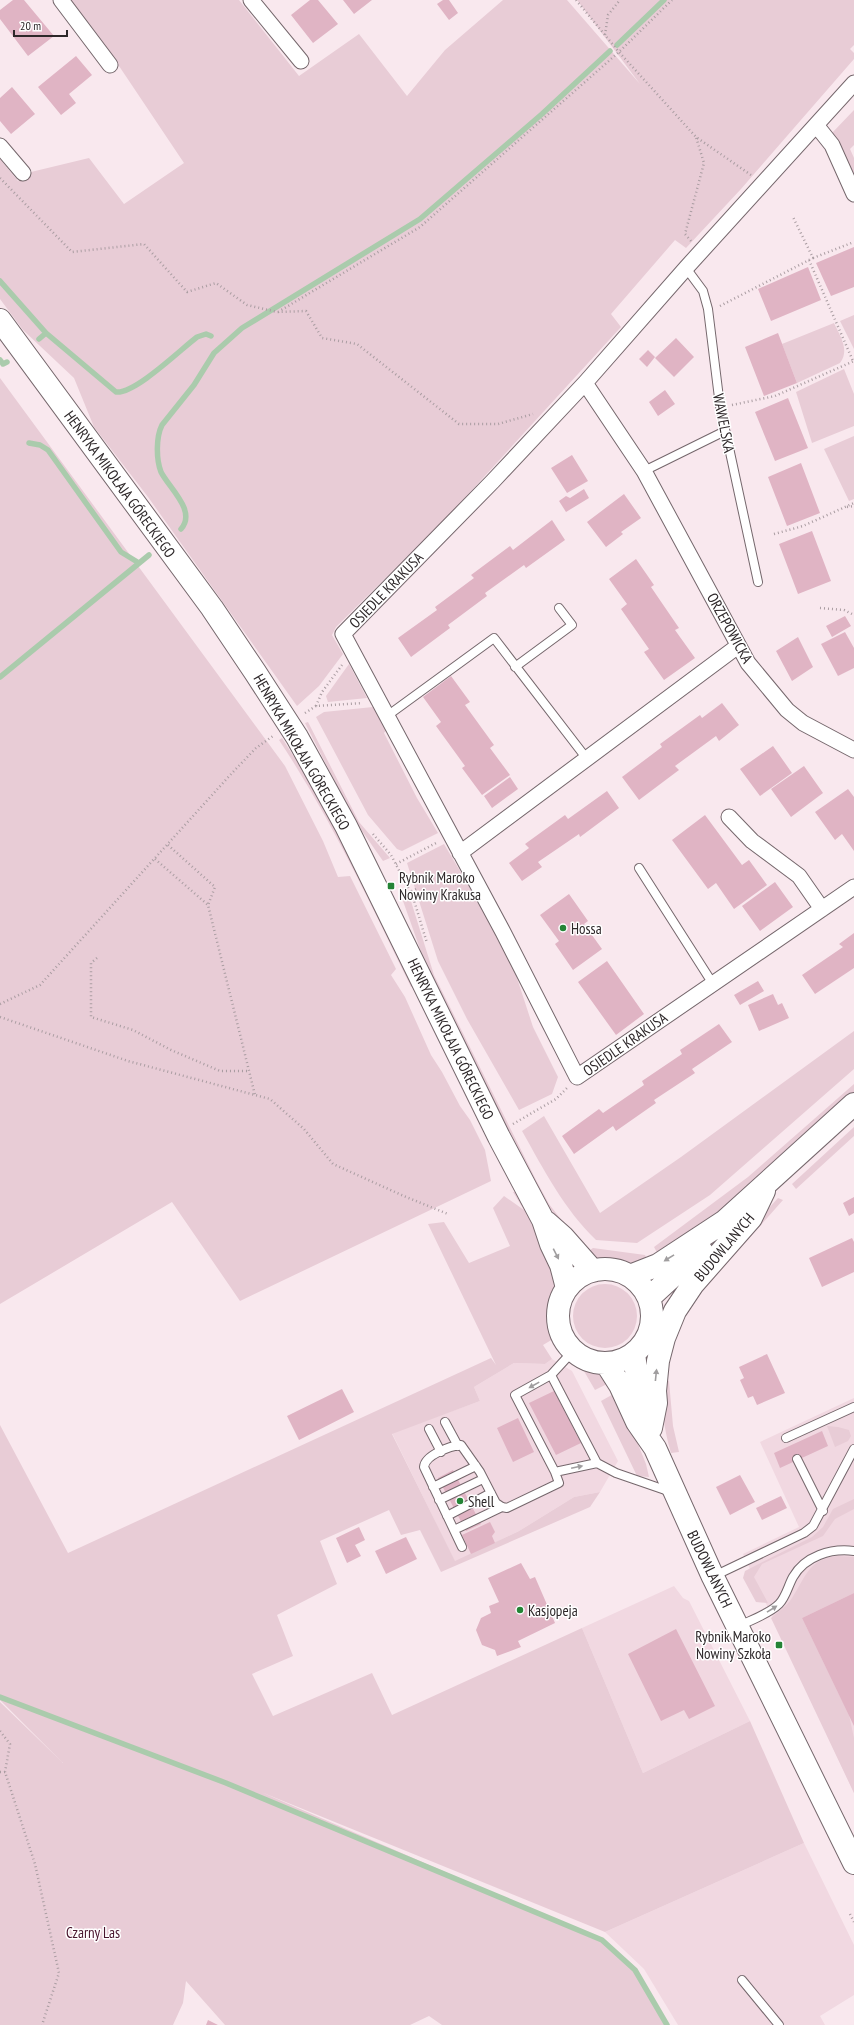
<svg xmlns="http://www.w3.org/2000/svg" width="854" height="2025" viewBox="0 0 854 2025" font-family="'PT Sans Narrow',sans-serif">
<rect width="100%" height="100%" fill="#f9e8ee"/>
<path fill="#f1d8e1" d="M552,1359L572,1371L618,1461L600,1492L574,1497L519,1531L455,1562L392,1433L480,1401L474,1387L514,1363L545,1364Z
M854,1398V1793L743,1554L799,1527L760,1442Z
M674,1586L683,1598L689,1601L750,1721L643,1773L582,1628Z
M804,1843L854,1945V1995L820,2016L825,2025H678L644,1969L605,1932Z"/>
<path fill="#e8ccd6" d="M70,0H239L299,76L359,34L407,96L445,50L503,0H567L640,84L577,0H854V45L850,49L854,53V59L741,189L686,248L675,240L611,314L621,327L450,514L336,627L332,635L343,654L319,686L297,706L148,497L94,427L74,378L23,330L0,299V159L18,181L31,172L89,158L124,204L184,163L117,63Z
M854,110V145L850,149L854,158V181L833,139L832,133Z
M854,315V349L840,321Z
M834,323C840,336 850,350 840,363L797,383L782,344Z
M844,369L854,394V426L812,443L796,392Z
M0,378L285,766L323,841L338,877L350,876L396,969L391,975L405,997L431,1055L442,1072L460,1106L470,1120L485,1150L491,1181L240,1301L172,1202L0,1304Z
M854,436V499L849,501L824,449Z
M349,664L367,698L328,702L326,696Z
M373,707L387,729L384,733L417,798L438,833L402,851L397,849L368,815L316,717L324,712Z
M308,722L359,822L390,858L383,861L355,821L305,723Z
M282,738L324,804L415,986L411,987C370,903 331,818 279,740Z
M444,844L495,930L516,975L533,1027L558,1077L552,1094L519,1110L467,1019L438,961L407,863Z
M410,898L434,975L536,1180L549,1204L577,1240L546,1204L526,1166L425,963L403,901Z
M854,1031V1069L710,1195L637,1243L596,1240C564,1209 544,1170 522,1131L544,1116L600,1213L681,1157Z
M854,1084V1093L730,1204L660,1258L654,1247L748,1177Z
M854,1127V1136L796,1189L792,1184Z
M513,1192H517L535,1224L557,1288L552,1315L555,1336V1344L553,1339L543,1345L552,1359L545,1364L514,1363L474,1387L480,1401L392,1434L455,1561L519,1531L574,1497L600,1492L590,1507L441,1572L420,1530L401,1535L389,1510L320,1541L337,1584L277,1615L293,1656L252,1674L273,1716L372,1673L392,1715L582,1628L643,1773L750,1721L804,1843L605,1932L261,1792L602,1940L635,1970L665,2025H442L429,2016L410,2025H225L186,1981L183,2003L173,2025H0V1702L63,1763L0,1700V1425L68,1553L491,1358L496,1365L428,1224L444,1222L469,1263L510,1246L493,1208L504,1196L524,1210Z
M778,1198L783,1200L695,1300L703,1281Z
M593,1248L645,1255L649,1263C626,1266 606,1266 586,1253Z
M573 1316a32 32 0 1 1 64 0a32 32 0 1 1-64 0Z
M584,1364L601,1372L611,1382L595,1390L581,1366Z
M661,1379L669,1381L673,1426L679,1452L671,1453C663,1426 662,1407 661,1379Z
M617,1392L646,1464L649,1477L637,1476L601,1401Z
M827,1426L838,1427L849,1430L851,1436L848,1441L835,1447Z
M854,1499V1509L835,1519L823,1536L762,1564L754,1577L768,1603L756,1602L743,1578L745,1571L812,1537L823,1527L833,1509Z
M838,1556L854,1557V1593L802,1618L849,1715L854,1738V1793L771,1618C778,1612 787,1606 792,1598C806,1577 808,1559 838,1556Z"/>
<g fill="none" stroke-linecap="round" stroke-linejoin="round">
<path stroke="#aacbac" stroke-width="5.5" d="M617,45L664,0
M0,281L46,333L116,392C135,394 180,350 197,337L206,334L211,336
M39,339L46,333
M0,360L3,364L7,362
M29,443L40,445L48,450L121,552L139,563
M181,529C197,511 169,488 161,472C156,459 156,437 162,425L194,385L214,353L242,328L420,219L542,114L610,51
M0,677L149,555
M0,1697L226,1783L602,1940L635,1970L667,2025"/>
</g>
<path fill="#e0b4c4" d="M13,0H24L54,36L28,56L0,19V10Z
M310,0H318L338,24L313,43L291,15Z
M343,0H372L354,14Z
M443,0H449L458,13L449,20L437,4Z
M76,56L92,75L69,94L76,103L61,115L38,87Z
M12,87L35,114L11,134L0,121V98Z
M854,247V287L831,296L816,263Z
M808,267L821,300L771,321L758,289Z
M778,333L797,383L764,396L745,347Z
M676,338L694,357L674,377L655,358Z
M648,350L655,357L647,367L639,359Z
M665,390L675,404L658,416L649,402Z
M788,398L808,448L775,461L755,412Z
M572,455L588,481L567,493L551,468Z
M801,463L820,513L787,526L768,477Z
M584,489L589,498L566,512L559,501L566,496L570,498Z
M624,494L641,518L621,532L623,534L606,547L587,522Z
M552,520L565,540L526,568L524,565L485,593L487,596L448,625L450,628L411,657L398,638L437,610L435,607L474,578L471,575L510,546L513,550Z
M812,531L831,581L798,594L779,544Z
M636,559L654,585L651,587L679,628L675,630L695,658L664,680L644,652L649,649L621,609L627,604L609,579Z
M845,616L851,626L832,637L826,626Z
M845,632L854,648V668L838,676L821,644Z
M798,637L813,667L792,681L776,651Z
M451,676L470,702L465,705L494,745L490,748L510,775L482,795L462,768L465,766L436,726L441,722L423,697Z
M722,703L739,725L719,741L716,736L675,766L679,770L639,800L622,777L662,747L660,744L700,715L702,718Z
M773,746L792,773L760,796L740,769Z
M804,766L823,793L791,817L771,789Z
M510,777L518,789L492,808L484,796Z
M848,789L854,797V851L842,834L835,840L815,812Z
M607,791L619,808L580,837L579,834L538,862L542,867L522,881L509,863L529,848L525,844L565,815L568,819Z
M705,815L742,865L749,860L767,885L734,909L716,883L708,889L672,840Z
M775,882L793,907L760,931L742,906Z
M569,894L588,921L584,924L602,949L573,970L555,944L559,941L540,915Z
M854,933V968L815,994L802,975L843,947L839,944Z
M607,961L644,1014L616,1035L578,982Z
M758,981L764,991L740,1005L734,995Z
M773,994L778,1005L782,1003L789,1018L759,1031L748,1005Z
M719,1024L732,1042L692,1069L695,1073L654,1100L656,1103L616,1131L613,1126L574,1154L562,1136L599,1109L603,1113L644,1085L642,1081L682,1054L680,1050Z
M854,1197V1213L849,1216L843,1203Z
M852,1238L854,1242V1272L822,1287L809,1258Z
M767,1354L785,1393L757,1405L753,1396L748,1398L740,1380L744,1378L739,1367Z
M342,1389L354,1412L299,1440L287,1416Z
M554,1391L581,1443L556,1455L529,1403Z
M518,1418L534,1452L513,1462L497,1428Z
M822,1431L828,1446L780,1468L774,1453Z
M453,1470L481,1524L466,1531L438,1478Z
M740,1475L755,1502L730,1515L716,1487Z
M781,1496L787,1508L762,1520L756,1508Z
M490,1522L495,1532L492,1536L495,1543L471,1554L462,1535Z
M359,1527L365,1540L355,1545L361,1556L347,1563L336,1538Z
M406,1537L417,1559L386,1574L375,1551Z
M521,1563L530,1579L535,1577L555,1623L518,1641L521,1647L497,1656L495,1650L482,1645L476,1630L481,1618L491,1613L489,1606L499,1602L488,1578Z
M854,1593V1726L802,1618Z
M676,1629L715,1706L689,1719L684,1710L661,1721L628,1654Z
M208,2020L218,2025H206Z"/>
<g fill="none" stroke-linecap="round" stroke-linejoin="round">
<defs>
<path id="lane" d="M686,268L703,291L708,309L720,406L758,582
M644,471L725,431
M515,667L572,625L559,608
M387,716L494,638L587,759
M639,868L713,984
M573,1351L551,1375L515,1395L555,1472L597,1463L616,1473L671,1492
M551,1375L597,1463
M445,1422L458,1446
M429,1429L441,1452
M786,1438L854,1407
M797,1459L823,1511
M433,1487L476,1466
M439,1500L483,1479
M447,1516L491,1493
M454,1530L502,1507
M462,1547L424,1467C425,1455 450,1446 461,1445L480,1472L496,1503L502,1507L507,1508L559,1483L555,1472
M714,1576L804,1533L813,1526L854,1449
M739,1626C751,1620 769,1614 779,1604C786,1597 788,1586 793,1577C805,1556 831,1548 854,1551
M742,1980L779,2025"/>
<path id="street" d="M61,0L110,65
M251,0L301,61
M854,83L686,268L585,383L644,471L748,663L787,710L803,723L854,750
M816,125L832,145L854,194
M0,146L23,173
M585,383L493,481L343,634L503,932L577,1077L854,887
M729,817L752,841L799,876L822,909
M460,853L738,646"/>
<path id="secondary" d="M0,320L212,608L255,672L297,737L346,826L499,1137L543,1220L551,1244L561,1265L567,1288
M546,1222L563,1237L593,1271
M558 1316a47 47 0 1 1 94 0a47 47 0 1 1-94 0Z
M630,1276L658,1265L725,1221L854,1104
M649,1298L701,1250
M634,1353L637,1378L649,1416
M606,1363L620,1385L637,1422L655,1448L713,1577L854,1863
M651,1428L656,1403L655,1391L658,1361L664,1338L675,1311L693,1284L751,1218L764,1191"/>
</defs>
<use href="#lane" stroke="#75676c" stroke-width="10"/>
<use href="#street" stroke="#75676c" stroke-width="17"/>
<use href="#secondary" stroke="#75676c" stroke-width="24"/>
<path stroke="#aa9da2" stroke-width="2.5" stroke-dasharray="1 3" stroke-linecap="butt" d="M576,0L619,52L696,137L751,175
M605,35L608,15L620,0
M0,178L72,252L144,244L187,292L216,283L247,305L277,312L306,311L322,338L357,344L459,424H498L533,414
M691,241L685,234L704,163L696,137
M813,258L854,242
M809,260L853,361
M720,306L813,258L793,217
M278,312L420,227L619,52L672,0
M732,405L775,396L854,361
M847,507L854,506
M774,534L803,526L854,503
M820,608L844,610L854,615
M316,706L322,692L342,665
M305,713L316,706L362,703
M373,834L391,855L413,897L427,943
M168,845L215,887L208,905
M155,859L208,905L255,1095
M396,864L438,842
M408,893L416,889
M97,958L91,963V1017L133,1030L171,1050L220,1071H249
M0,1004L40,985L232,773L256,748L273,736
M0,1017L128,1061L270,1099L304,1129L333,1164L406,1197L448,1214
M513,1124L556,1099L567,1088
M0,1731L10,1744L5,1772
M0,1772H5L35,1864L59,1973L42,2025
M850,1914L854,1922"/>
<use href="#lane" stroke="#fff" stroke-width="8"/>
<use href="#street" stroke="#fff" stroke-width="15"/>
<use href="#secondary" stroke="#fff" stroke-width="22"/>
</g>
<defs><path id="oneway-solid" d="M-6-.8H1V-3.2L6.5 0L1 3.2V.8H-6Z"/></defs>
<g fill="#a09e9f">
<use href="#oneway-solid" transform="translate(556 1254) rotate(63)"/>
<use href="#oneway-solid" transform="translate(669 1258) rotate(148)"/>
<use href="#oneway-solid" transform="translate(656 1375) rotate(-84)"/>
<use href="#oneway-solid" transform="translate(534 1385) rotate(151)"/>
<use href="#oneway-solid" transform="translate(577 1467) rotate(-12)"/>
<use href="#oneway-solid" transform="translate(772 1609) rotate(-32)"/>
</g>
<g fill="#248436" stroke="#fff" stroke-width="1.5">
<rect x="387" y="882" width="8" height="8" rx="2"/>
<circle cx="563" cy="928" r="4"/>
<circle cx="460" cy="1501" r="4"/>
<circle cx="520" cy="1610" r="4"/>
<rect x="775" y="1641" width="8" height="8" rx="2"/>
</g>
<g text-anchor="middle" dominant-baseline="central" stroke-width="3" stroke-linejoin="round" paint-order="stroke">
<g font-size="15" fill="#2d2729" stroke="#fff">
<text transform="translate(724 423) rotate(79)">WAWELSKA</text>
<text transform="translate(120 484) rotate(54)">HENRYKA MIKOŁAJA GÓRECKIEGO</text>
<text transform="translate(386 590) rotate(-46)">OSIEDLE KRAKUSA</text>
<text transform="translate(730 628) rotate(61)">ORZEPOWICKA</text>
<text transform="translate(302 752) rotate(60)">HENRYKA MIKOŁAJA GÓRECKIEGO</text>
<text transform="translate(451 1039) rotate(64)">HENRYKA MIKOŁAJA GÓRECKIEGO</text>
<text transform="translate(625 1044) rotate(-35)">OSIEDLE KRAKUSA</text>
<text transform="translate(724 1247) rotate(-50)">BUDOWLANYCH</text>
<text transform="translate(710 1569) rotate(64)">BUDOWLANYCH</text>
</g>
<g font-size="15" fill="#2d2729" stroke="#fff" text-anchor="start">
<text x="399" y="877">Rybnik Maroko<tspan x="399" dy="17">Nowiny Krakusa</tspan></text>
<text x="571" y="928">Hossa</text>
<text x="468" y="1501">Shell</text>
<text x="528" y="1610">Kasjopeja</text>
<text x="771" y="1636" text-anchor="end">Rybnik Maroko<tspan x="771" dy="17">Nowiny Szkoła</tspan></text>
</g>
<g font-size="15" fill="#48142d" stroke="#fff">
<text x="93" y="1932">Czarny Las</text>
</g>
</g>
<path d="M14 30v6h53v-6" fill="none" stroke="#2d2729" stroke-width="2"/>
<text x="20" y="30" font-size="12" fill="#2d2729" stroke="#ffffff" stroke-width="3" paint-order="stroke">20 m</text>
</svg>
